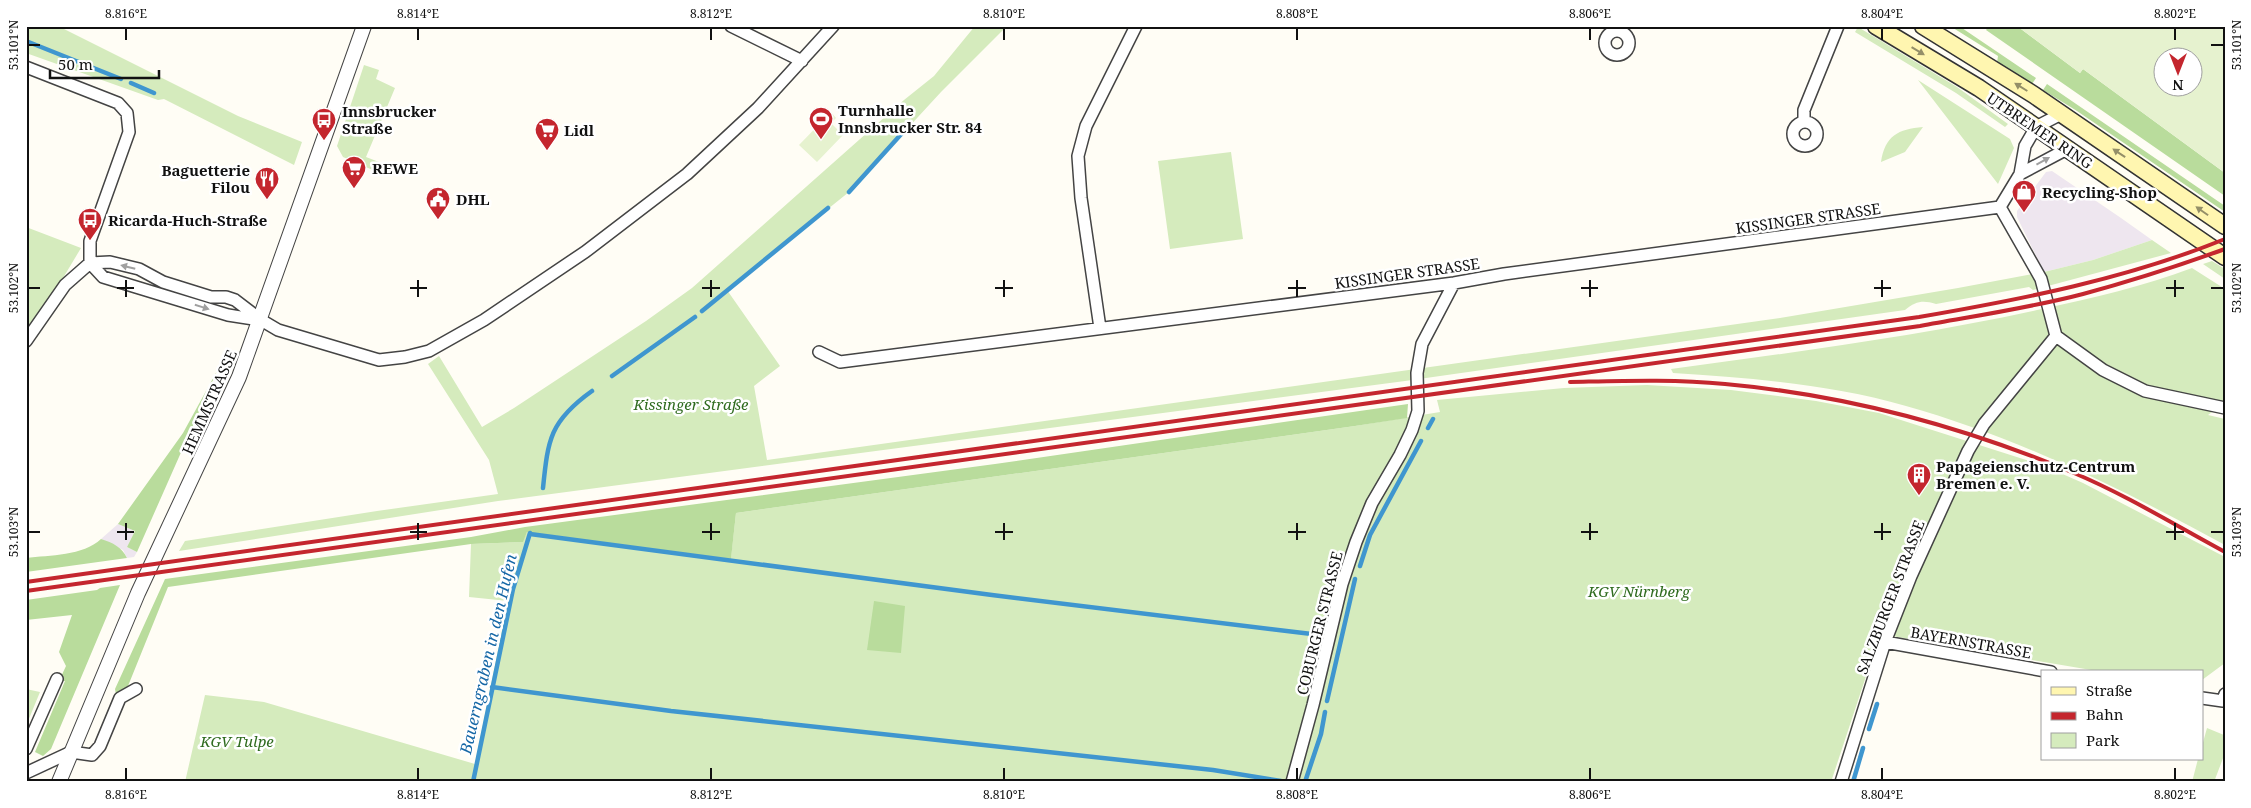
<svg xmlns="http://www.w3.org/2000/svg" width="2251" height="808" viewBox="0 0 2251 808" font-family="'Noto Serif',serif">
<rect width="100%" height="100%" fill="#fffdf5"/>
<path fill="#eee6ef" d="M2052,171L2121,218L2152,240L2093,260L2044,272L2017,217V211L2046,172Z
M118,524L135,531L127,547L137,552L134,557L127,558L123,550L101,539Z"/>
<path fill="#d5ebbd" d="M26,26H58L238,116L302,142L294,165L164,99L158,100L26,53Z
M975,26H1007L941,92L849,192L727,290L780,366L754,386L767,460L1780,318L1958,288L2044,272L2093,260L2152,240L2171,253L2033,290L2029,287L1936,304C1923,300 1916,301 1905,310L1405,381L498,501L179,551L185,541L377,511L498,494L489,460L428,364L439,356L482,427L514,408L646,321L692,288L904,100L934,76Z
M1858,27L1957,87L2008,124L2005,127L1956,93L1855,32Z
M364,65L379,70L376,79L395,88L366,157L379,162L375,171L343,157L337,146Z
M1918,80L2010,139L2014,148L1998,184Z
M1923,127L1905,152L1881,162C1885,136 1898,129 1923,127Z
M1231,152L1243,239L1170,249L1158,161Z
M26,227L81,248L54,293L26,333Z
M2212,261L2225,269V279L2203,264Z
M2192,268L2225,289V404H2223L2208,415L2225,419V545C2122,489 2019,438 1906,406C1831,384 1750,378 1673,373L1671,369C1796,352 1920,336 2042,309C2093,298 2144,286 2192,268Z
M1647,385L1731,390L1816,401L1879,413L2042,465L2083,483L2225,557V663L2202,680V672H2103L1880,634L1831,782H185L205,695L264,702L475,764L508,601L469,597L471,544L522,542L527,532L731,558L736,513L1355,426L1440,412L1437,400L1564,388Z
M26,689L40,692L26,726Z
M2207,728L2224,735L2225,753L2214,782H2192L2198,759H2202V746Z"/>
<path fill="#b9dc9c" d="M1950,26H1959L2036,78L2032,84L1997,63L1998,56Z
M1989,26H2017L2080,73L2083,69L2225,173V196L1986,30Z
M2047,84L2225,206V212L2077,111L2043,90Z
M217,371L137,552L127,547L135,531L118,524L183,433Z
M1408,404L1407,418L1355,426L736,513L731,559L527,532L523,542L471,544L168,587L128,686L116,695L115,689L165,579L471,537L525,527L995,464Z
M101,539C113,543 122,547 127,558L26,572V558C50,555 83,556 101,539Z
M120,585L51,749L43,756L35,752L65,681H59L66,666L59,652L72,615L26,620V600L97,590L100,588Z
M874,601L905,606L901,653L867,650Z"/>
<path fill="#e6f2cf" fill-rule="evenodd" d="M2017,26H2225V173L2083,69L2080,73ZM2164,58H2194V88H2164Z
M831,112L836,118L831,123L843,135L817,162L799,145Z"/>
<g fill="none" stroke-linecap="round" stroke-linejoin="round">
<path stroke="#3f96cf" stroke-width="4.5" d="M26,41L121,79
M131,83L154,93
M849,192L904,131
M702,311L828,208
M612,376L695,317
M1428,428L1433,419
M543,488C548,439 550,421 592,391
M530,534L992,595L1320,635
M1360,566L1370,535L1421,441
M492,687L671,711L1213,770L1281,781
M1327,701L1355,579
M1869,729L1877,704
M473,782L513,589L530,533
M1305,782L1321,734L1325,712
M1853,782L1863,748"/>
<defs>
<path id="minor" d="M731,26L802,61
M1605 43a12 12 0 1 1 24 0a12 12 0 1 1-24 0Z
M26,67L118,103L127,113L129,132L90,241V263L103,277L228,315L259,320
M1804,122V110L1838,26
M1793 134a12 12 0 1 1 24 0a12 12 0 1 1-24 0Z
M2020,174L2067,149
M2000,207L2041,279L2056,336
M2000,207L2020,174L2025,146L2036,127L2061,114
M90,263L110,262L139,269L163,282L211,297H226L235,300L261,320L278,330L379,360L405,357L429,351L484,320L585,252L687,174L758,108L833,26
M1100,328L1081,198L1078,156L1086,126L1136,26
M2056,336L2103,370L2145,391L2225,408
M26,341L65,285L90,263
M819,352L840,362L1454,283L1504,274L2000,207
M1885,642L2051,672
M2202,698L2223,701L2225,694
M26,749L57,679
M26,773L71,752L92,755L100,746L120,698L136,689
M1292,782L1313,705L1342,584L1356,542L1372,503L1400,455L1412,430L1418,411L1417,373L1422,344L1454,283
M1841,782L1885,642L1911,576L1968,451L1984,424L2056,336"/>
<path id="tertiary" d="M59,782L138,593L239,377L364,26"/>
<path id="secondary" d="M1876,26L1979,88L2225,257
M1923,26L2034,95L2225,226"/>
</defs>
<use href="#minor" stroke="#444" stroke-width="14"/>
<use href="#tertiary" stroke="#444" stroke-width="16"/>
<use href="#secondary" stroke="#333" stroke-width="19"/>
<use href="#minor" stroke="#fff" stroke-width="11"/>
<use href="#tertiary" stroke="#fff" stroke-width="14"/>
<use href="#secondary" stroke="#fff6b0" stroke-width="16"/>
<path stroke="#c4262e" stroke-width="4" d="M1570,382C1621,381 1673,379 1725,384C1846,395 1962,426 2074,473C2126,495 2175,525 2225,552
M26,582L1919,317C2023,299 2126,279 2225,239
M26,591L1920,326C1974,316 2030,308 2083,294C2131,281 2178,266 2225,249"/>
</g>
<defs><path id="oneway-solid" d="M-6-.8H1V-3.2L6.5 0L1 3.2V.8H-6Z" transform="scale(1.25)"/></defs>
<g fill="#948f68">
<use href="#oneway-solid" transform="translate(1918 51) rotate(31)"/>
<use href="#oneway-solid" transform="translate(2021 87) rotate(-148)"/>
<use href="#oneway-solid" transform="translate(2119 153) rotate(-146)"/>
<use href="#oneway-solid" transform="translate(2202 211) rotate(-145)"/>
</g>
<g fill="#a0a0a0">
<use href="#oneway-solid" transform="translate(2043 161) rotate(-29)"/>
<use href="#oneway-solid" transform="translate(128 267) rotate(-166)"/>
<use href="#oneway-solid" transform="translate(202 307) rotate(17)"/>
</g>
<path fill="none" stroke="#111" stroke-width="2" d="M126,28V40M418,28V40M711,28V40M1004,28V40M1297,28V40M1590,28V40M1882,28V40M2175,28V40M28,45H40M2211,45H2224M126,280V297M418,280V297M711,280V297M1004,280V297M1297,280V297M1590,280V297M1882,280V297M2175,280V297M28,288H40M117,288H134M410,288H427M702,288H720M995,288H1013M1288,288H1306M1581,288H1598M1874,288H1891M2166,288H2184M2211,288H2224M126,523V540M418,523V540M711,523V540M1004,523V540M1297,523V540M1590,523V540M1882,523V540M2175,523V540M28,532H40M117,532H134M410,532H427M702,532H720M995,532H1013M1288,532H1306M1581,532H1598M1874,532H1891M2166,532H2184M2211,532H2224M126,768V780M418,768V780M711,768V780M1004,768V780M1297,768V780M1590,768V780M1882,768V780M2175,768V780"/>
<defs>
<symbol id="stadium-pin" viewBox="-11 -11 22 30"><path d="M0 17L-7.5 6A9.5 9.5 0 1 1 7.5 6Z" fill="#c4262e" stroke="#fff"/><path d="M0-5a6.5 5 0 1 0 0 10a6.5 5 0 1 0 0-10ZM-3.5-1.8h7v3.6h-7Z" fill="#fff"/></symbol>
<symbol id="bus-pin" viewBox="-11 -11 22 30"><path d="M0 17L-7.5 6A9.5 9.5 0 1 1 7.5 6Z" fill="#c4262e" stroke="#fff"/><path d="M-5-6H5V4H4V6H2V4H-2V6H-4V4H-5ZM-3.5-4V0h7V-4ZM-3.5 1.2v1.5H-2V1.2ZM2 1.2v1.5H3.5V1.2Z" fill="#fff"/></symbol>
<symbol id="supermarket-pin" viewBox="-11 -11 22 30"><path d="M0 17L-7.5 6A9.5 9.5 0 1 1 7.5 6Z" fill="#c4262e" stroke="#fff"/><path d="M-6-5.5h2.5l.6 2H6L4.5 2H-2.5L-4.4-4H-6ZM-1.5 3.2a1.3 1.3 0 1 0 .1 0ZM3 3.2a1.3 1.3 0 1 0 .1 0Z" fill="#fff"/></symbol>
<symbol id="restaurant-pin" viewBox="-11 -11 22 30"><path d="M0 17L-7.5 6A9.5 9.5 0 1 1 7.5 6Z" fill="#c4262e" stroke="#fff"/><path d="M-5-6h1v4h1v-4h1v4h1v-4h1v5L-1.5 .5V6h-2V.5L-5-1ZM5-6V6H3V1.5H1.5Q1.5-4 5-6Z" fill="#fff"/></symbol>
<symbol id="shop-pin" viewBox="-11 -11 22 30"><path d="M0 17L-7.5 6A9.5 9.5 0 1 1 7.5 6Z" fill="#c4262e" stroke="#fff"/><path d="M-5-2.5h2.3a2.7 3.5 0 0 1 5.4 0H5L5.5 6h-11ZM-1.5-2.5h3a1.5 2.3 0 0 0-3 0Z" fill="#fff"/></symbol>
<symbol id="civic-pin" viewBox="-11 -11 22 30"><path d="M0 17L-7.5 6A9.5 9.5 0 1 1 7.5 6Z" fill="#c4262e" stroke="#fff"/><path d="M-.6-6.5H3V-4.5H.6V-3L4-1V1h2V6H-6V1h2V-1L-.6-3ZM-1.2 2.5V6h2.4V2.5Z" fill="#fff"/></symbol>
<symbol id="building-pin" viewBox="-11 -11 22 30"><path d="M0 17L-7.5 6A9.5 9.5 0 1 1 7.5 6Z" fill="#c4262e" stroke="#fff"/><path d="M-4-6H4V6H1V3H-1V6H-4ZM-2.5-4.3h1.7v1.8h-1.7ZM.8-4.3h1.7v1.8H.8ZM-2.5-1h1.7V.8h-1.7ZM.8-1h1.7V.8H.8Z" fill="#fff"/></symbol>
</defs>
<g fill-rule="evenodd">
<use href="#stadium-pin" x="807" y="105" width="28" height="38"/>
<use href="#bus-pin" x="310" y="106" width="28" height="38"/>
<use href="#supermarket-pin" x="533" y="116" width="28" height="38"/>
<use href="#supermarket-pin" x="340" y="154" width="28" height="38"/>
<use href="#restaurant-pin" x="253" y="165" width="28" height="38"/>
<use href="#shop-pin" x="2010" y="178" width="28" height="38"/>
<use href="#civic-pin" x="424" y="185" width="28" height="38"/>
<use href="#bus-pin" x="76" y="206" width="28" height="38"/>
<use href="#building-pin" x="1905" y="461" width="28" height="38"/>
</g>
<g text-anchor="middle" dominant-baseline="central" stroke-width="5" stroke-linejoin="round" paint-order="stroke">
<g font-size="15" font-weight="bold" fill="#111" stroke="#fff" text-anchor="start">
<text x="838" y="110">Turnhalle<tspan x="838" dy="17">Innsbrucker Str. 84</tspan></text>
<text x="342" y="111">Innsbrucker<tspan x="342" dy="17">Straße</tspan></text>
<text x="564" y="130">Lidl</text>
<text x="372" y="168">REWE</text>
<text x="250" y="170" text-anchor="end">Baguetterie<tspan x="250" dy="17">Filou</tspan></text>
<text x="2042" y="192">Recycling-Shop</text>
<text x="456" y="199">DHL</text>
<text x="108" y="220">Ricarda-Huch-Straße</text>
<text x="1936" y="466">Papageienschutz-Centrum<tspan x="1936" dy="17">Bremen e. V.</tspan></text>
</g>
<g font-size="15" fill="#111" stroke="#fff">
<text transform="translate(2040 130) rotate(34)">UTBREMER RING</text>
<text transform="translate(1808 218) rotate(-8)">KISSINGER STRASSE</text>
<text transform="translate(1407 273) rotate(-8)">KISSINGER STRASSE</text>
<text transform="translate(209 402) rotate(-66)">HEMMSTRASSE</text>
<text transform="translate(1890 597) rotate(-69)">SALZBURGER STRASSE</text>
<text transform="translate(1319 623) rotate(-76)">COBURGER STRASSE</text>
<text transform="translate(1971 642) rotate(10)">BAYERNSTRASSE</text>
</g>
<g font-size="15" font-style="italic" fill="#2f6b1f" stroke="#fff">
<text x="691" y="404">Kissinger Straße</text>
<text x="1639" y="591">KGV Nürnberg</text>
<text x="237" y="741">KGV Tulpe</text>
</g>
<g font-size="16" font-style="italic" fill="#1768a6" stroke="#fff">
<text transform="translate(488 654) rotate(-77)">Bauerngraben in den Hufen</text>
</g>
</g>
<rect width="2251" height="808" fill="none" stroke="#ffffff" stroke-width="55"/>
<rect x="2041" y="670" width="162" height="90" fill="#ffffff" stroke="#a0a0a0"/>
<rect x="2051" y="687" width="25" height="8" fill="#fff6b0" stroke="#a0a0a0"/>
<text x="2086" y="696" font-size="15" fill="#111111">Straße</text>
<rect x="2051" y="712" width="25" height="8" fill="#c4262e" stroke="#a0a0a0"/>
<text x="2086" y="720" font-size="15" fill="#111111">Bahn</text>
<rect x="2051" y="733" width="25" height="15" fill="#d5ebbd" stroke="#a0a0a0"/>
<text x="2086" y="746" font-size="15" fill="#111111">Park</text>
<g transform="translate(2178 72) rotate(180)"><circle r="24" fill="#ffffff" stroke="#a0a0a0"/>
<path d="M0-4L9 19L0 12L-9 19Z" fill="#c4262e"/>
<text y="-8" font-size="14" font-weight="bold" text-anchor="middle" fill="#111111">N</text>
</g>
<path d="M50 70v8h109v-8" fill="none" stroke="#111111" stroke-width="2.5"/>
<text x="58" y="70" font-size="15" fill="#111111" stroke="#ffffff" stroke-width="4" paint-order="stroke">50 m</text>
<rect x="28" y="28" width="2196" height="752" fill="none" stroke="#111" stroke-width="2"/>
<g font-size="12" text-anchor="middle" fill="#111">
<text x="126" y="18">8.816°E</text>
<text x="418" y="18">8.814°E</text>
<text x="711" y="18">8.812°E</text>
<text x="1004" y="18">8.810°E</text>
<text x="1297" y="18">8.808°E</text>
<text x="1590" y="18">8.806°E</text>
<text x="1882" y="18">8.804°E</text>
<text x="2175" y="18">8.802°E</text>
<text transform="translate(2237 45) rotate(-90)" y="4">53.101°N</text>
<text transform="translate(14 45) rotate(-90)" y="4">53.101°N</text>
<text transform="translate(2237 288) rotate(-90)" y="4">53.102°N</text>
<text transform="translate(14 288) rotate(-90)" y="4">53.102°N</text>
<text transform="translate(2237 532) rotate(-90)" y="4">53.103°N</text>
<text transform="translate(14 532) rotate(-90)" y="4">53.103°N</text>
<text x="126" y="799">8.816°E</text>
<text x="418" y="799">8.814°E</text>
<text x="711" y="799">8.812°E</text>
<text x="1004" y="799">8.810°E</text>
<text x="1297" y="799">8.808°E</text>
<text x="1590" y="799">8.806°E</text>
<text x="1882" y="799">8.804°E</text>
<text x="2175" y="799">8.802°E</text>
</g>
</svg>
